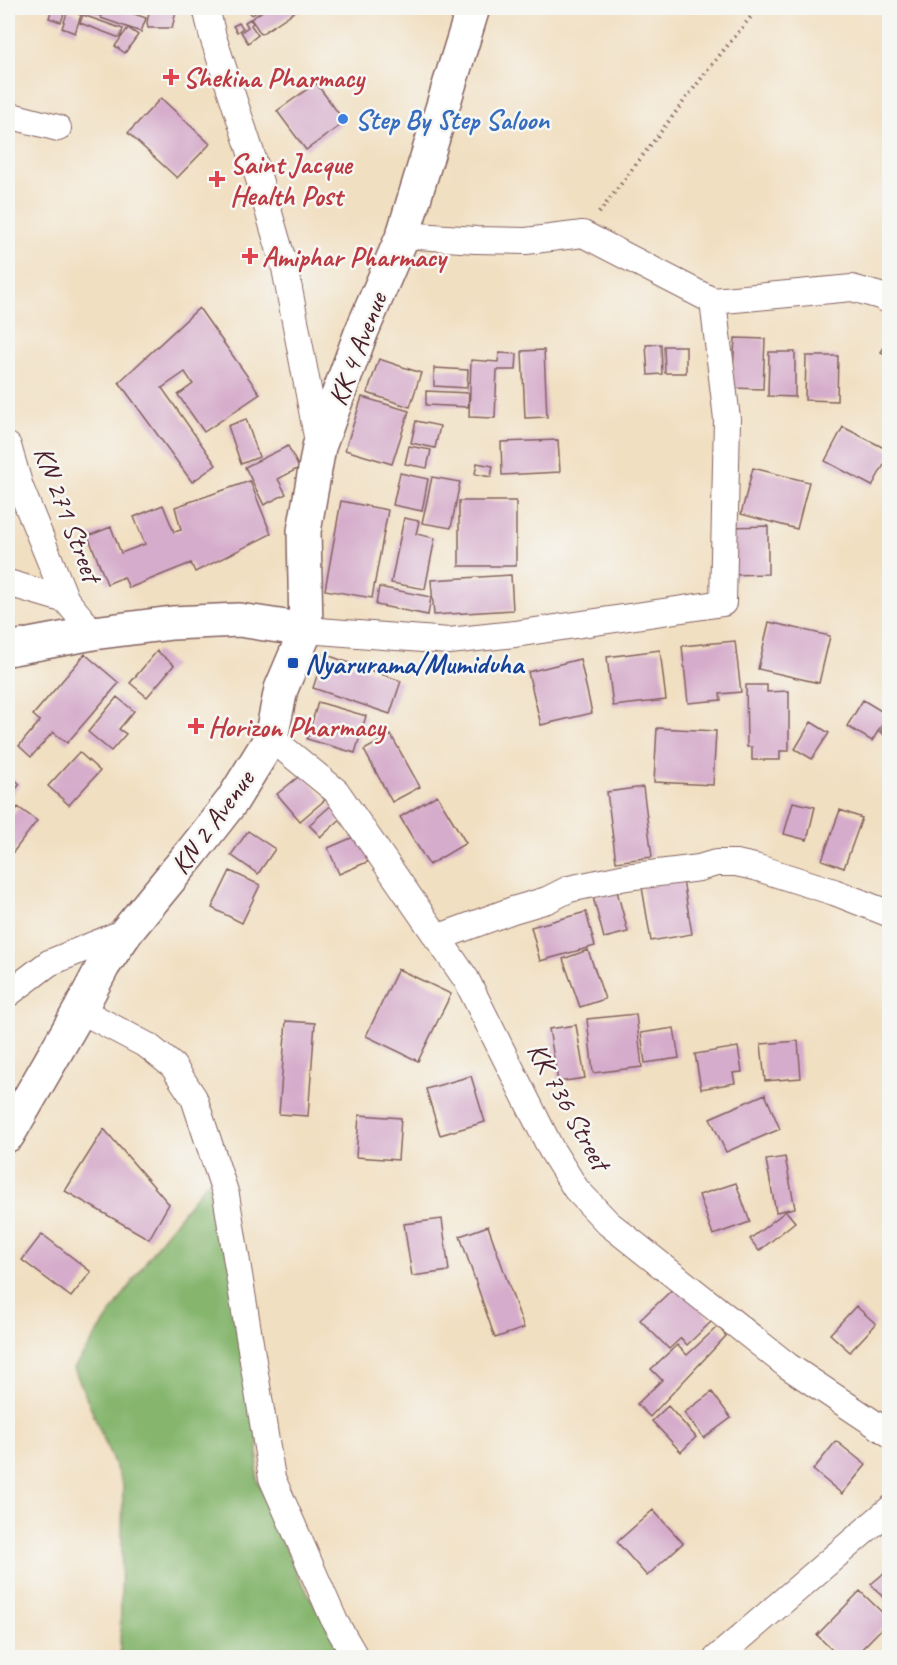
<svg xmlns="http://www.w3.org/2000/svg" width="897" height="1665" viewBox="0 0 897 1665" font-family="Caveat,sans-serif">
<rect width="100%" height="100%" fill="#f6f6f2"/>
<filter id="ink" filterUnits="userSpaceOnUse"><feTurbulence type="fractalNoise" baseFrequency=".0167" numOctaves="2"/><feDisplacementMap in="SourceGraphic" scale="12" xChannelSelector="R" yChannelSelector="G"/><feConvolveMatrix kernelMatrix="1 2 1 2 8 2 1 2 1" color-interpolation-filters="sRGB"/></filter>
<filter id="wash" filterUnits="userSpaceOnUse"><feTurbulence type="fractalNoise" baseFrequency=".008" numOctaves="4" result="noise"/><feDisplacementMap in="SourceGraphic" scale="24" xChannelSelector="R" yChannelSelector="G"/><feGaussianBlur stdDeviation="1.35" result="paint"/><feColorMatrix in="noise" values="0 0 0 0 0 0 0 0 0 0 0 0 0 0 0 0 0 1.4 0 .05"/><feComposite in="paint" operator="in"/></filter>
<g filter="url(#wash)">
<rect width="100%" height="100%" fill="#f1dfc1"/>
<path fill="#86b66e" stroke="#686a4c" stroke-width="1.5" d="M208,1181L224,1228L260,1402L257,1479L297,1574L345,1657H123L120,1652L123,1485L74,1368L162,1238Z"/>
<g id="blocks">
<path fill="#d5accb" d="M52,8H66L61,22L49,18Z
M85,8H104L101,16L84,11Z
M105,8H117L146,18L141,32L101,18Z
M129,8H149L148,13Z
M150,8H177L172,28H148L147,22Z
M246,8H262L252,15Z
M267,8H300L261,34L251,19Z
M68,10L81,15L75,33L62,28Z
M83,15L123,29L120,38L80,23Z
M250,19L253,23L251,25L258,35L248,43L241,32L248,27L245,22Z
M239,23L243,28L237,32L233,26Z
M128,28L138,35L125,53L115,46Z
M316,83L345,122L306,150L277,111Z
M161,98L210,144L177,178L128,133Z
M199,308L260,394L204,432L178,395L193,384L185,372L162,388L216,465L192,482L119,382Z
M735,338L765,339L763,389L732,388Z
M890,338V357L881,352Z
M661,344L662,374L648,375L646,345Z
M664,346H686V373H665Z
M544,350L547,417L525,418L522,351Z
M769,352H795V397L768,396Z
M499,353L517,354L516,370H497L495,418L469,417L471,360L498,362Z
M806,356H838L837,401L805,400Z
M379,359L421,373L410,407L367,393Z
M434,368L468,370L467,388L434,386Z
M426,391L469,393L468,407L426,405Z
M362,397L409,411L392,464L345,450Z
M246,419L259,457L241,464L228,426Z
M416,421L440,426L435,448L411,443Z
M843,427L890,451V454L872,486L825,461Z
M558,440L560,472L502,475L501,442Z
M288,446L299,468L278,479L286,494L264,505L245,467Z
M409,446L431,450L427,468L405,464Z
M477,463L493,466L491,477L475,474Z
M753,468L809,482L797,529L741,514Z
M400,473L428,479L422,511L393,505Z
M432,477L460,482L451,528L422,523Z
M250,481L271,534L195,572L191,563L129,588L124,577L107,584L88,536L111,527L121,553L145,544L134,517L163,505L174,532L181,530L175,507Z
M341,501L388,510L372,598L325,590Z
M459,501H516V566H459Z
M404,518L419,521L416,534L435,538L425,589L391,583Z
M768,526V574L730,575V527Z
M511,575L513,610L434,615L431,580Z
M379,587L431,597L428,615L376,605Z
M769,622L830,636L819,683L758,669Z
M735,641L741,692L720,694L721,700L688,703L682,646Z
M660,650L666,700L613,706L607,657Z
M157,651L174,665L147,697L130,683Z
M85,654L119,683L67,743L53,732L31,757L19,746L40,721L33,715Z
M324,654L401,681L390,714L313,688Z
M580,659L592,713L541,725L528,672Z
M746,685H767V692L789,691V751H780V760H752V747H747Z
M117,697L134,711L119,729L126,734L111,751L88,732Z
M863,700L888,715L872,741L847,726Z
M318,702L366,716L355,753L307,739Z
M890,717V738L880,732Z
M811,722L829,733L812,759L795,749Z
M657,728L716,731L713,785L654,782Z
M391,735L420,787L392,802L364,750Z
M79,752L100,771L69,805L48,786Z
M303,773L325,800L300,821L277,794Z
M8,774L20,784L8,798Z
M643,787L652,857L616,862L607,792Z
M437,795L466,843L429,865L400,817Z
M335,802L346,814L321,837L309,825Z
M793,802L815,807L807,840L784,834Z
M18,807L37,821L8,859V822Z
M840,810L862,818L844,868L822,860Z
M248,831L275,849L258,874L231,855Z
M363,833L374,859L339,874L328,848Z
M230,871L260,885L242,923L212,908Z
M683,880L692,934L651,941L642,887Z
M617,891L628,932L604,938L593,897Z
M586,912L595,946L540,961L531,927Z
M588,950L605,999L580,1007L563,959Z
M398,969L451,994L418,1061L366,1036Z
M636,1014L642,1067L593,1073L587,1019Z
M286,1021L315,1023L308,1116L279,1114Z
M576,1025L585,1078L558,1082L549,1029Z
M674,1028L679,1058L645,1063L641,1033Z
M798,1041L801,1078L765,1081L761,1044Z
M738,1047L742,1072L733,1073L735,1083L701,1089L695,1054Z
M471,1076L485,1122L440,1135L426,1089Z
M765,1094L780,1129L726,1152L710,1118Z
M359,1115L401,1118L398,1160L356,1157Z
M104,1129L169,1204L149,1239L65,1191Z
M785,1157L795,1208L776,1212L766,1160Z
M736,1183L750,1222L713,1235L699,1195Z
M786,1211L795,1222L759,1251L750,1239Z
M442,1219L449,1271L412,1276L404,1224Z
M488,1226L524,1328L495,1338L460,1236Z
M42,1234L91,1272L71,1297L22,1260Z
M677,1285L712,1321L687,1345L681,1338L669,1349L640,1320Z
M856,1306L876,1324L850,1352L830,1334Z
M718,1326L726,1336L650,1417L637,1404L662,1380L651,1369L677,1345L687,1355Z
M712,1392L731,1418L704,1438L684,1413Z
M668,1406L696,1437L681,1452L652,1421Z
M836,1441L866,1465L842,1494L813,1470Z
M653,1510L683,1543L647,1576L617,1542Z
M890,1568V1605L871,1584Z
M860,1591L890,1620L853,1658H840L817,1635Z"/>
</g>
</g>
<g filter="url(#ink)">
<use href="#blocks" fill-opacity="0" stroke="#846260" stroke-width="1.5"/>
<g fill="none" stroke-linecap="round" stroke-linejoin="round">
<defs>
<path id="street" d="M206,8L213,37L254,162L285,268L319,447
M8,115L58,128
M403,235L476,240L526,241L583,234L713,301L852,288L880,296L890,301
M8,446L20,487L66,600L93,633
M8,583L66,600
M306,630L449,641L515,634L723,603L727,419L713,301
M271,738L336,791L466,979L551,1149L576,1189L608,1223L788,1366L890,1434
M437,938L513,910L547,900L569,889L626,877L699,868L716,863H736L755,867L834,892L890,914
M8,994L49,963L127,931
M80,1010L148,1046L173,1066L194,1098L226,1195L272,1478L335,1622L356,1658
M717,1658L890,1509"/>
<path id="secondary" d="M8,649L93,633L172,623L239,620L306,630
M8,1135L80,1010L103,966L127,931L192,852L232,801L271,738L281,689L306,630L304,531L319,447L361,333L403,235L473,8"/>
</defs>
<use href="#street" stroke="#846260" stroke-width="28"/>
<use href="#secondary" stroke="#846260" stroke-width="36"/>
<path stroke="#846260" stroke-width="4" stroke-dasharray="1.5 4.5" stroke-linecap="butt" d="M599,213L710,67L758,8"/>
<use href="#street" stroke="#fff" stroke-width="26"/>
<use href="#secondary" stroke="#fff" stroke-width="33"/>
</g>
</g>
<g fill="#e0444e" stroke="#f6f6f2" stroke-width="2">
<path d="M168 68h6v6h6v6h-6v6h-6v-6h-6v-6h6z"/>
<path d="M214 170h6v6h6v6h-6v6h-6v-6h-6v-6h6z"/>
<path d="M247 247h6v6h6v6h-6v6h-6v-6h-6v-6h6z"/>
<path d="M193 717h6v6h6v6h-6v6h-6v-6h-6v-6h6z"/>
</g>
<circle fill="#3f7fe0" stroke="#f6f6f2" stroke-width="2" cx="343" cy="119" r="6"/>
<rect fill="#1a4fb4" stroke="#f6f6f2" stroke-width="2" x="287" y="657" width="12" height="12" rx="3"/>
<g text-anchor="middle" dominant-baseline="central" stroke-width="5" stroke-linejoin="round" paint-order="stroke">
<g font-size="28" font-weight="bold" fill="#be3a42" stroke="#f6f6f2" text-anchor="start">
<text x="183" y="77">Shekina Pharmacy</text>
<text x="230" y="163">Saint Jacque<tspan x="230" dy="32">Health Post</tspan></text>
<text x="262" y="256">Amiphar Pharmacy</text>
<text x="208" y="726">Horizon Pharmacy</text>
</g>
<g font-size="28" font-weight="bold" fill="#366cbe" stroke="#f6f6f2" text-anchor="start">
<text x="355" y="119">Step By Step Saloon</text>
</g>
<g font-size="28" fill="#4a1f2b" stroke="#f6f6f2">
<text transform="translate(357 349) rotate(-69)">KK 4 Avenue</text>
<text transform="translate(68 514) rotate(69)">KN 271 Street</text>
<text transform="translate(212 822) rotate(-54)">KN 2 Avenue</text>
<text transform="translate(569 1106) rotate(61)">KK 736 Street</text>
</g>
<g font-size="28" font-weight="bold" fill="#164399" stroke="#f6f6f2" text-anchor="start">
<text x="305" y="663">Nyarurama/Mumiduha</text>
</g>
</g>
<rect width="897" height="1665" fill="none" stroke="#f6f6f2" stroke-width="30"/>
</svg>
